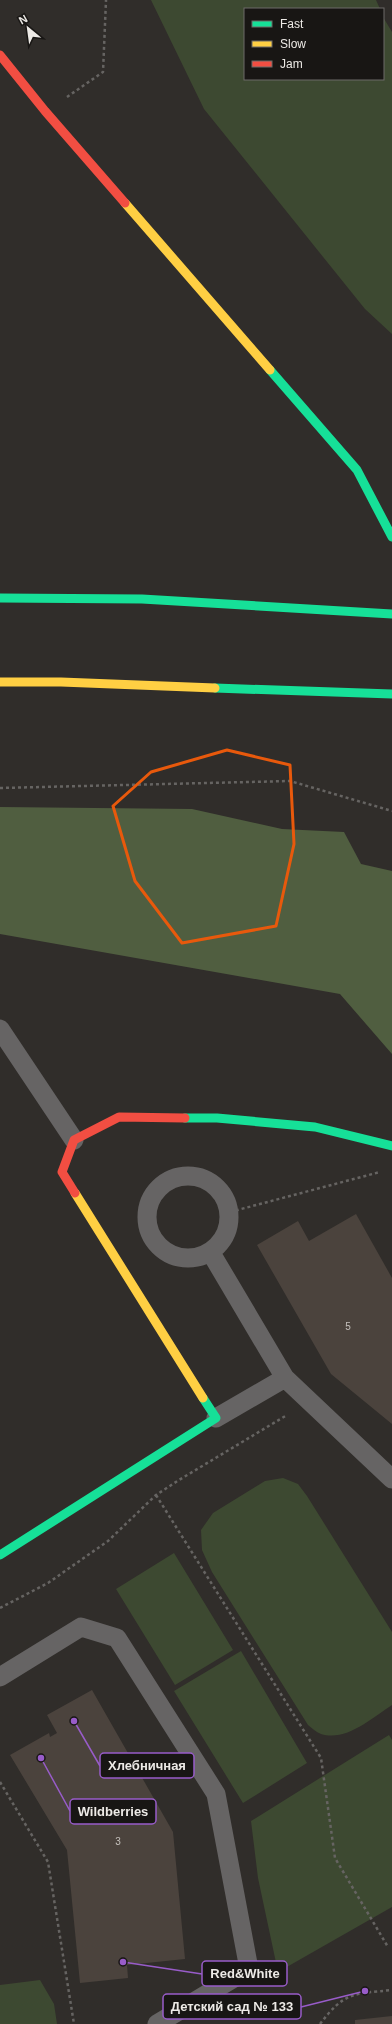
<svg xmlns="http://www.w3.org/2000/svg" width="392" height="2024" viewBox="0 0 392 2024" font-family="Helvetica,sans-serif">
<rect width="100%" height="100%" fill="#302d2a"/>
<path fill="#3d4931" d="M151,0H376L380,9H245V79H383V17L392,32V334L365,309L204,109Z
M283,1478L298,1484L307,1496L392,1632V1705C372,1718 346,1742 321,1734C316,1732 312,1728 308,1725L212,1572L202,1550L201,1530L213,1513L265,1481Z
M174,1553L233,1650L175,1685L116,1589Z
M241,1651L307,1763L243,1803L174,1691Z
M389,1735L392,1740V1907L278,1972L258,1878L251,1821Z
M40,1980L54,2004L57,2024H0V1985Z"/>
<path fill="#505e40" d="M0,807L192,809L282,829L344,832L361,864L392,871V1054L340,994L0,934Z"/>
<path fill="#4b433d" d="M356,1214L392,1278V1424L331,1374L257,1245L298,1221L309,1241Z
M92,1690L173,1832L185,1959L127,1965L128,1978L80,1983L67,1850L10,1755L49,1733L50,1737L57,1733L47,1715Z
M392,2016V2024H355V2020Z"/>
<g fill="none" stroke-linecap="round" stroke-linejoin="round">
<path stroke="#666462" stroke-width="2.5" stroke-dasharray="3 3" stroke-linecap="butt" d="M67,97L103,72L106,0
M0,788L290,781L392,811
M230,1212L380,1172
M156,1495L321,1758L335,1858L388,1947
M0,1608L48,1583L108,1541L156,1495L179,1480L287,1415
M0,1782L48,1862L74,2024
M320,2024C345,1991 354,1994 392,1990"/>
<path stroke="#666464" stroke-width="19" d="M0,1029L74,1140
M147 1217a41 41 0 1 1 82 0a41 41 0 1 1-82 0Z
M211,1253L285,1378
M216,1418L285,1378L392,1479
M0,1677L81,1627L117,1638L216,1794L249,1969L157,2024"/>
<path stroke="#16e098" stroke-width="9" d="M270,370L357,470L392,537
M0,598L142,599L392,614
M215,688L392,694
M185,1118H217L315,1127L392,1146
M0,1555L216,1418L203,1398"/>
<path stroke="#ffcf43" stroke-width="9" d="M125,203L270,370
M0,682H61L215,688
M75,1193L203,1398"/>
<path stroke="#f24e42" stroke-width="9" d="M0,55L45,111L125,203
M75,1193L62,1172L74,1140L119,1117L185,1118"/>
</g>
<path fill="none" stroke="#e8590c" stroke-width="3" stroke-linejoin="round" d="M227,750L290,765L294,844L276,926L182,943L135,881L113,806L151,772Z"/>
<g text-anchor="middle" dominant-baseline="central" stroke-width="3" stroke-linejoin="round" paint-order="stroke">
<g font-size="10" fill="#c4c0bc">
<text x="348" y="1326">5</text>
<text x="118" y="1841">3</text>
</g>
</g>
<path fill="none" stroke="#985cc9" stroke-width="1.5" d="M74 1721L100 1766M41 1758L70 1811M123 1962L202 1974M365 1991L301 2007"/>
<g fill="#985cc9" stroke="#181614" stroke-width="1.5">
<circle cx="74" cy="1721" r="4"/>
<circle cx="41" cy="1758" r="4"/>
<circle cx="123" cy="1962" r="4"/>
<circle cx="365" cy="1991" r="4"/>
</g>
<g fill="#181614" stroke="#985cc9" stroke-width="1.5">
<rect x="100" y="1753" width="94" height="25" rx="4"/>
<rect x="70" y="1799" width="86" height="25" rx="4"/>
<rect x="202" y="1961" width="85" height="25" rx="4"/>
<rect x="163" y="1994" width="138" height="25" rx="4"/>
</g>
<g font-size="13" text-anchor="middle" font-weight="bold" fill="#edeae6">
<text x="147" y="1770">Хлебничная</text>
<text x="113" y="1816">Wildberries</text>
<text x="245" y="1978">Red&amp;White</text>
<text x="232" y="2011">Детский сад № 133</text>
</g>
<rect x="244" y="8" width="140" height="72" fill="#181614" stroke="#6d6b68"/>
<rect x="252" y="21" width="20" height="6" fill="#16e098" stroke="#6d6b68"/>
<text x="280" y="28" font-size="12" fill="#edeae6">Fast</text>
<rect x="252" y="41" width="20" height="6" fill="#ffcf43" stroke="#6d6b68"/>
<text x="280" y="48" font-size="12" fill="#edeae6">Slow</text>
<rect x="252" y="61" width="20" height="6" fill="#f24e42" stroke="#6d6b68"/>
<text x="280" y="68" font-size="12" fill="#edeae6">Jam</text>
<g transform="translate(28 28) rotate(331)" stroke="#181614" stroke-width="3" paint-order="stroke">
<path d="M0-3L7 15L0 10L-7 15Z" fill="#edeae6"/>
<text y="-6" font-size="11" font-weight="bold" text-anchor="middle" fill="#edeae6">N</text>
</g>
</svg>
